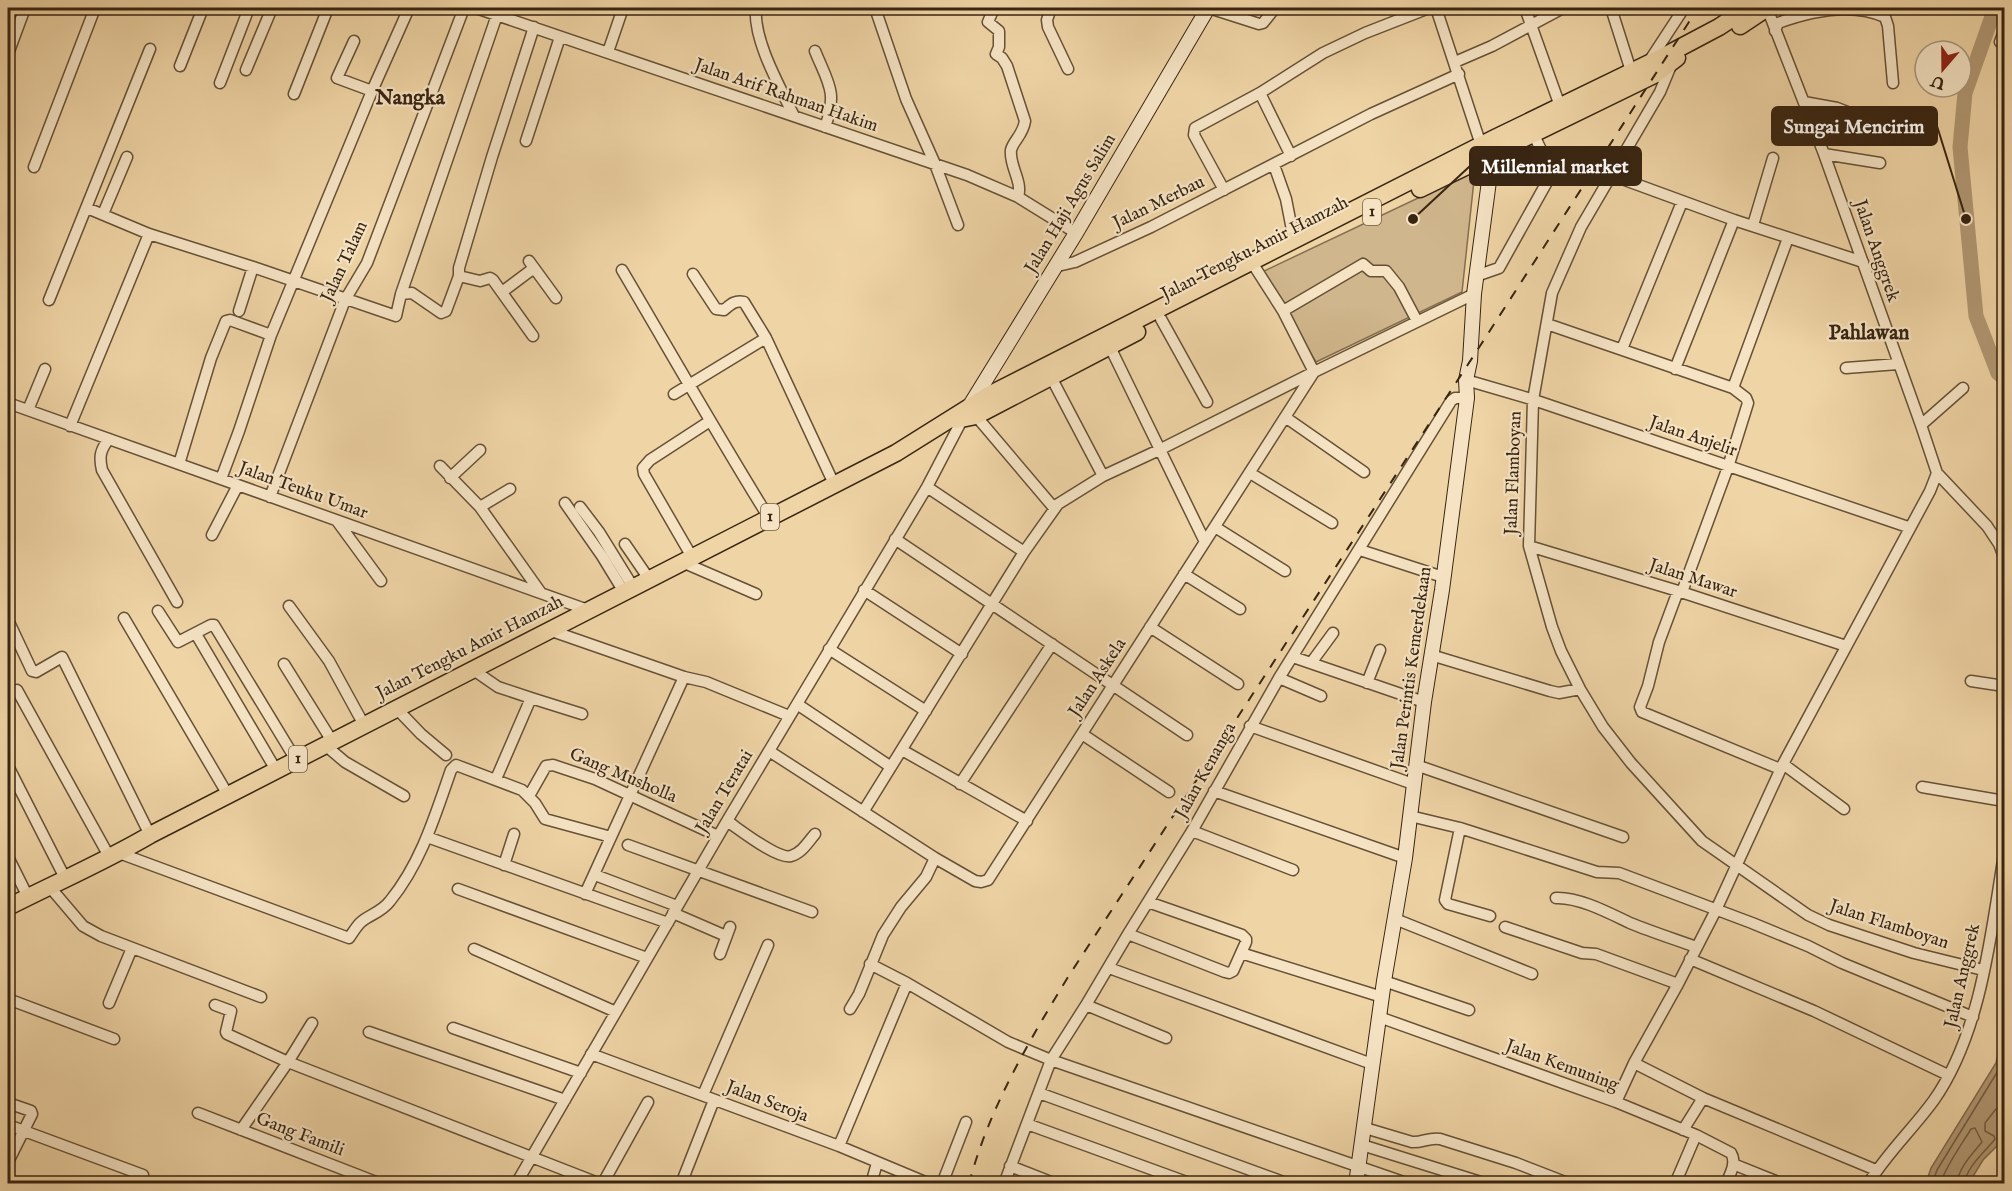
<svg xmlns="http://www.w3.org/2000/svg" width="2012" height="1191" viewBox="0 0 2012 1191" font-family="'IM FELL English',serif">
<rect width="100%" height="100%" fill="#efd4a5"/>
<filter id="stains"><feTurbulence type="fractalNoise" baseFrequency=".00333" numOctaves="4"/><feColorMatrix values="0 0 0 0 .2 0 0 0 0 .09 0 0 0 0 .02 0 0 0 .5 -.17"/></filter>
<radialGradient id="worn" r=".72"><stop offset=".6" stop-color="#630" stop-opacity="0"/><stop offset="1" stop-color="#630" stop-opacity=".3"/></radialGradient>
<path fill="#d0b68c" stroke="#846e4f" stroke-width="1.5" d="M1475,171L1462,292L1316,362L1262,272Z"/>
<path fill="#b19873" stroke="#816a4c" stroke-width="1.5" d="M2004,1026V1139L1983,1160L1969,1183H1926L1931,1168L1996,1063Z"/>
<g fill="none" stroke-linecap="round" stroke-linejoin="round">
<path stroke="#745e42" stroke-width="1.5" d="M1932,1184L1937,1170L2001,1066L2004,1050
M1940,1184C1947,1164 1960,1147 1971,1129L1975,1128L1982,1142C1973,1153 1958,1168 1957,1184
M1964,1184C1967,1166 1985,1152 1995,1139L1994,1136L1985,1131V1123L1996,1109H2004"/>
<path stroke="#b19873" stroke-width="15" d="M1995,8L1965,93L1960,147L1976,316L1998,373L2004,378"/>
<defs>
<path id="street" d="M476,8L967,175L1018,197L1076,233
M756,8C753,40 780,87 794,116
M875,8L906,99L935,164L958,225
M994,8L988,22L999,31V47L996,54L1002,58L1007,66L1025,121C1023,135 1013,141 1011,150C1009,166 1023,181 1018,197
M1051,8L1047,20L1048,27L1068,69
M1209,8L1259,24L1263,23L1275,8
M1436,8L1481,145
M1525,8L1560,106
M1611,8L1631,71
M1767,8L1824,154L1921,425L1937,473L1987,526L1999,544L2004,557
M1775,31L1778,23C1811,11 1851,2 1885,17L1888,26L1893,83
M354,41L337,78L372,91
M2000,42L2004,31
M815,51C828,83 838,92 825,127
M608,52L623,8
M8,54L25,8
M1455,62L1492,46L1563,8
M1648,63L1684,8
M1672,63L1660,92L1581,227L1552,293L1533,400L1529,546L1552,627L1561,651L1580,689L1603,727L1631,763L1702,841L1808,915L1829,925L1914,953L1983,970
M180,66L203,8
M246,70L272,8
M220,83L249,8
M1260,93L1291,156
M294,94L328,8
M1804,102L1837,108L1892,129
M526,141L560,37
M1824,154L1880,163
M1274,165L1286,199L1294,240
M34,167L95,8
M1611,175L1734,220L1863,262
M1224,190L1194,135L1195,128L1260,93L1323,53L1365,33L1429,8
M87,208L149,234L253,267L396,316L401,294L412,293L441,313L446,311L459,276V268L492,157L534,27
M103,214L127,157
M1753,225L1773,158
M529,261L556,298
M1057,264L1062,265L1075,262L1151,227L1371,114L1459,74
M622,270C671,353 718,436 769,518
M693,274L716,309L724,310C731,304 735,300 744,302L766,338L834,484
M459,276L480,281L490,278L493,280L533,336
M1476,276L1499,268L1552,173L1533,133
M502,292L534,268
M401,294L497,15
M49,300L150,49
M239,311L253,267
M1283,311L1363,264L1371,271H1386L1399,287L1417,321
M1161,319L1207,402
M1547,324L1733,388L1746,398L1748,403L1728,467L1682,592
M1110,347L1205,542
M1622,349L1682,202
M1846,368L1898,364
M1675,369L1734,220
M1051,377L1103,476
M1466,380L1531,399L1908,527
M1733,388L1788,238
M674,394L766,338
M8,403L588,610
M28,410L45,369
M976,416L1054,508
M1285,417L1364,472
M1921,425L1963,388
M70,426L149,234
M109,439C100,450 99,457 102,470L177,602
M179,464L211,358L226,321L230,320L271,335
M440,466L480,507L541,593
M1250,473L1332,523
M450,478L480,450
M221,479L239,431L271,335L372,91L409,8
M927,487L1024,552
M270,497L345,300L367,263L464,8
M565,503L602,556L624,592
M480,507L510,489
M580,507L599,532L633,587
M337,521L381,581
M1215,527L1285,571
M212,535L238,485
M895,539L1187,735
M625,544L649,579
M1529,546L1678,591L1846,646
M1360,550L1443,577
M692,557L644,474L643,468L650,460L710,421
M682,562L756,594
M1184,574L1240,609
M864,590L962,654
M1678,591L1659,642L1648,686L1640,707L1642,712L1780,769
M289,606L329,661L364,725
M158,611L178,642L211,625H214L296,760
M124,618L228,795
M8,620L32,671L36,672L62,657L150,835
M1150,627L1238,684
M549,630L684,677L706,682L789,716
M196,634L276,770
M829,649L926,711
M1431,655L1550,691L1559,693L1580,689
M1293,657L1424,702
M1311,663L1333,633
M284,664L332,741
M472,669L498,687L531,698L496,779
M1279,678L1321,696
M1971,681L2004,686
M1367,683L1380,650
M17,690L110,858
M531,698L582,714
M797,704L891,767
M396,708L421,734L446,755
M1250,726L1413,784
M1082,734L1169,792
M325,745L345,762L404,796
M902,750L1027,821
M769,751L935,858L975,881L981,882L988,880L1314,372L1474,294
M1783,764L1844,809
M1416,765L1623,837
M8,766L65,878
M960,784L1052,644
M1922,787L2004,801
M1214,791L1405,858
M529,796L546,766L553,765L595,779L718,836
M863,812L1024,552L1058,504L1103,476L1159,450L1314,372L1283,311L1251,261
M1410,816L1460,828L1597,872L1619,873L1752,923L1808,946L1842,963L1973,1017
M727,821C739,829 778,860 791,856C802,853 808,842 815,834
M1460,828L1445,900L1448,904L1490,916
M1192,831L1293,870
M427,837L668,923
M628,845L812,912
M119,853L349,938C352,934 356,927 360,923C368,915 381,913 390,901C421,863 435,816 451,770L456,765L522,790L535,803L545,819L611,837
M8,857L28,897
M504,865L514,834
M595,875L677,906
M49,886L83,926L101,936L261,997
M458,889L647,958
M585,894L684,677
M1556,898C1579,897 1609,913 1630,923C1652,932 1674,939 1696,947
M673,913L726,936
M1395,919L1532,974
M1505,927L1582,953L1596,954L1678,984
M1128,934L1225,972L1229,973L1233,971L1246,942V939L1242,935L1148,902
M474,949L616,1012
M1241,953L1382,997
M720,954L730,927
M1690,959L1814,1011L1948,1075
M870,964L907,983L1008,1042L1051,1060L1409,1184
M1109,968L1372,1064
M1384,981L1469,1010
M8,999L114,1039
M109,1003L132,948
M215,1005L231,1011L226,1032L227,1034L288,1062L598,1183H603L648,1102
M1086,1005L1166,1038
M850,1009L859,994L883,935L901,907L926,877L935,858
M1379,1017L1616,1102L1696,1135L1731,1153C1737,1163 1730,1174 1726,1184
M453,1028L581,1073
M369,1032L565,1100
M591,1054L839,1146L930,1184
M1634,1063L1703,1098L1876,1170
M1039,1093L1289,1184
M703,1095L768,945
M1616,1102L1634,1063L1678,984L1716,910L1783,764L1930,491L1937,473
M8,1103L31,1111L32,1114L8,1162
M198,1113L381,1184
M1027,1124L1192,1184
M8,1125L143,1175
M1365,1128L1412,1142C1422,1143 1429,1137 1440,1139L1516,1163L1570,1184
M241,1130L288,1062L312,1023
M1683,1130L1703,1098
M1362,1145L1487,1184
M839,1146L907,983
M1733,1164L1783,1184
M1010,1166L1056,1184
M8,1183L9,1184
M516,1184L727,821L927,487L963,418
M681,1184L714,1100
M871,1184L877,1163
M942,1184L966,1122
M1004,1184L1051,1060L1086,1005L1128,934L1192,831L1279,678L1451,401L1455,398H1467
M1675,1184L1696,1135
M1868,1184C1887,1153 1913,1129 1934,1100C1981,1033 1991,934 2004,854"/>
<path id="secondary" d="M969,407L1076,233L1208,8
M1356,1184L1384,981L1405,858L1424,702L1442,590L1467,398L1466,380L1470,361L1474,294L1489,181V163L1484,149"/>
<path id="primary" d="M1740,26L1767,8
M1420,189L1656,74L1677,58
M956,420L976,416L1137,332
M8,907C55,883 104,862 150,835L896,453L987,396L1495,138L1668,54L1719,27L1748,8"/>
</defs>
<use href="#street" stroke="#665137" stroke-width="13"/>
<use href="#secondary" stroke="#382512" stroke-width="16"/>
<use href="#primary" stroke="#382512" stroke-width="19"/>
<use href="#street" stroke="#f5e3c4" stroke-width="10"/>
<use href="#secondary" stroke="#f5e3c4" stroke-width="14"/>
<use href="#primary" stroke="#efd4a5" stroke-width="16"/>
<path stroke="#382512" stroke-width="2" stroke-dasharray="10 10" stroke-linecap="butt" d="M969,1184C988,1110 1029,1041 1068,977L1480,346L1698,8"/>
</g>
<g text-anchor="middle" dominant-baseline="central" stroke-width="4.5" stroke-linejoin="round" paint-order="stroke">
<g fill="#f5e3c4" stroke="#715e47" stroke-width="1.5">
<rect x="1363" y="199" width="18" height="26" rx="4.5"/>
<rect x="761" y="504" width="18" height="26" rx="4.5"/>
<rect x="289" y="746" width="18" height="26" rx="4.5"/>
</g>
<g font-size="16" font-weight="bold" fill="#382512">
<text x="1372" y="212">1</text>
<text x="770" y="517">1</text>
<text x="298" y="759">1</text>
</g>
<g font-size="18" fill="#382512" stroke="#f5e3c4">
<text transform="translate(786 96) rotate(19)">Jalan Arif Rahman Hakim</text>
<text transform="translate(1159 203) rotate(-26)">Jalan Merbau</text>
<text transform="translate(1071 204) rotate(-59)">Jalan Haji Agus Salim</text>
<text transform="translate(1255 249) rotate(-27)">Jalan Tengku Amir Hamzah</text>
<text transform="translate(1876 251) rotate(71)">Jalan Anggrek</text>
<text transform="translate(345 262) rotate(-65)">Jalan Talam</text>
<text transform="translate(1693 437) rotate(19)">Jalan Anjelir</text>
<text transform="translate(1514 473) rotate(-88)">Jalan Flamboyan</text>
<text transform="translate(303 491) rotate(20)">Jalan Teuku Umar</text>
<text transform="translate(1693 579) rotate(18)">Jalan Mawar</text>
<text transform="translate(470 648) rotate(-27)">Jalan Tengku Amir Hamzah</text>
<text transform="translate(1412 668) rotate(-82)">Jalan Perintis Kemerdekaan</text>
<text transform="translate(1098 678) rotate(-57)">Jalan Askela</text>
<text transform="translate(1206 771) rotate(-61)">Jalan Kenanga</text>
<text transform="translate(623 776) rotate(23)">Gang Musholla</text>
<text transform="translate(725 792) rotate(-59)">Jalan Teratai</text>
<text transform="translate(1889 925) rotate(18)">Jalan Flamboyan</text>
<text transform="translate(1963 976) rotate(-77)">Jalan Anggrek</text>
<text transform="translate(1562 1066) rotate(20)">Jalan Kemuning</text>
<text transform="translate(767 1102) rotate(21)">Jalan Seroja</text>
<text transform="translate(300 1135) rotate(21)">Gang Famili</text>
</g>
<g font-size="21" font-weight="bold" fill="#382512" stroke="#f5e3c4">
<text x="410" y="98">Nangka</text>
<text x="1869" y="333">Pahlawan</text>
</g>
</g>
<path fill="none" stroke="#382512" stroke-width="2" d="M1966 219L1937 126M1413 219L1470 166"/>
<g fill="#382512" stroke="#f5e3c4" stroke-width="2">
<circle cx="1966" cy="219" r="6"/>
<circle cx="1413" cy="219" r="6"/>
</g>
<g fill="#382512" stroke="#382512" stroke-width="2">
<rect x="1772" y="107" width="165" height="38" rx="6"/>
<rect x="1470" y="147" width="171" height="38" rx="6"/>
</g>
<g font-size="20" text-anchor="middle" font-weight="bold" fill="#fff">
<text x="1854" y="133">Sungai Mencirim</text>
<text x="1555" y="173">Millennial market</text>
</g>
<rect width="2012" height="1191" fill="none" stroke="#efd4a5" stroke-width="30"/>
<rect x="9" y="9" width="1994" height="1173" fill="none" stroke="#382512" stroke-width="3"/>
<rect x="15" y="15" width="1982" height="1161" fill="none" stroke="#382512" stroke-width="1.5"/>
<g transform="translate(1943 69) rotate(200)"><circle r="28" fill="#f5e3c4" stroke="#a9977d" stroke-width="1.5"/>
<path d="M0-4.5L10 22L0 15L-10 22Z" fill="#8f2418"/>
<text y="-9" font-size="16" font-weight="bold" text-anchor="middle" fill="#382512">U</text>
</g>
<rect width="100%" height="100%" filter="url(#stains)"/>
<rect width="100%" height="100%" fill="url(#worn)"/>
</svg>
